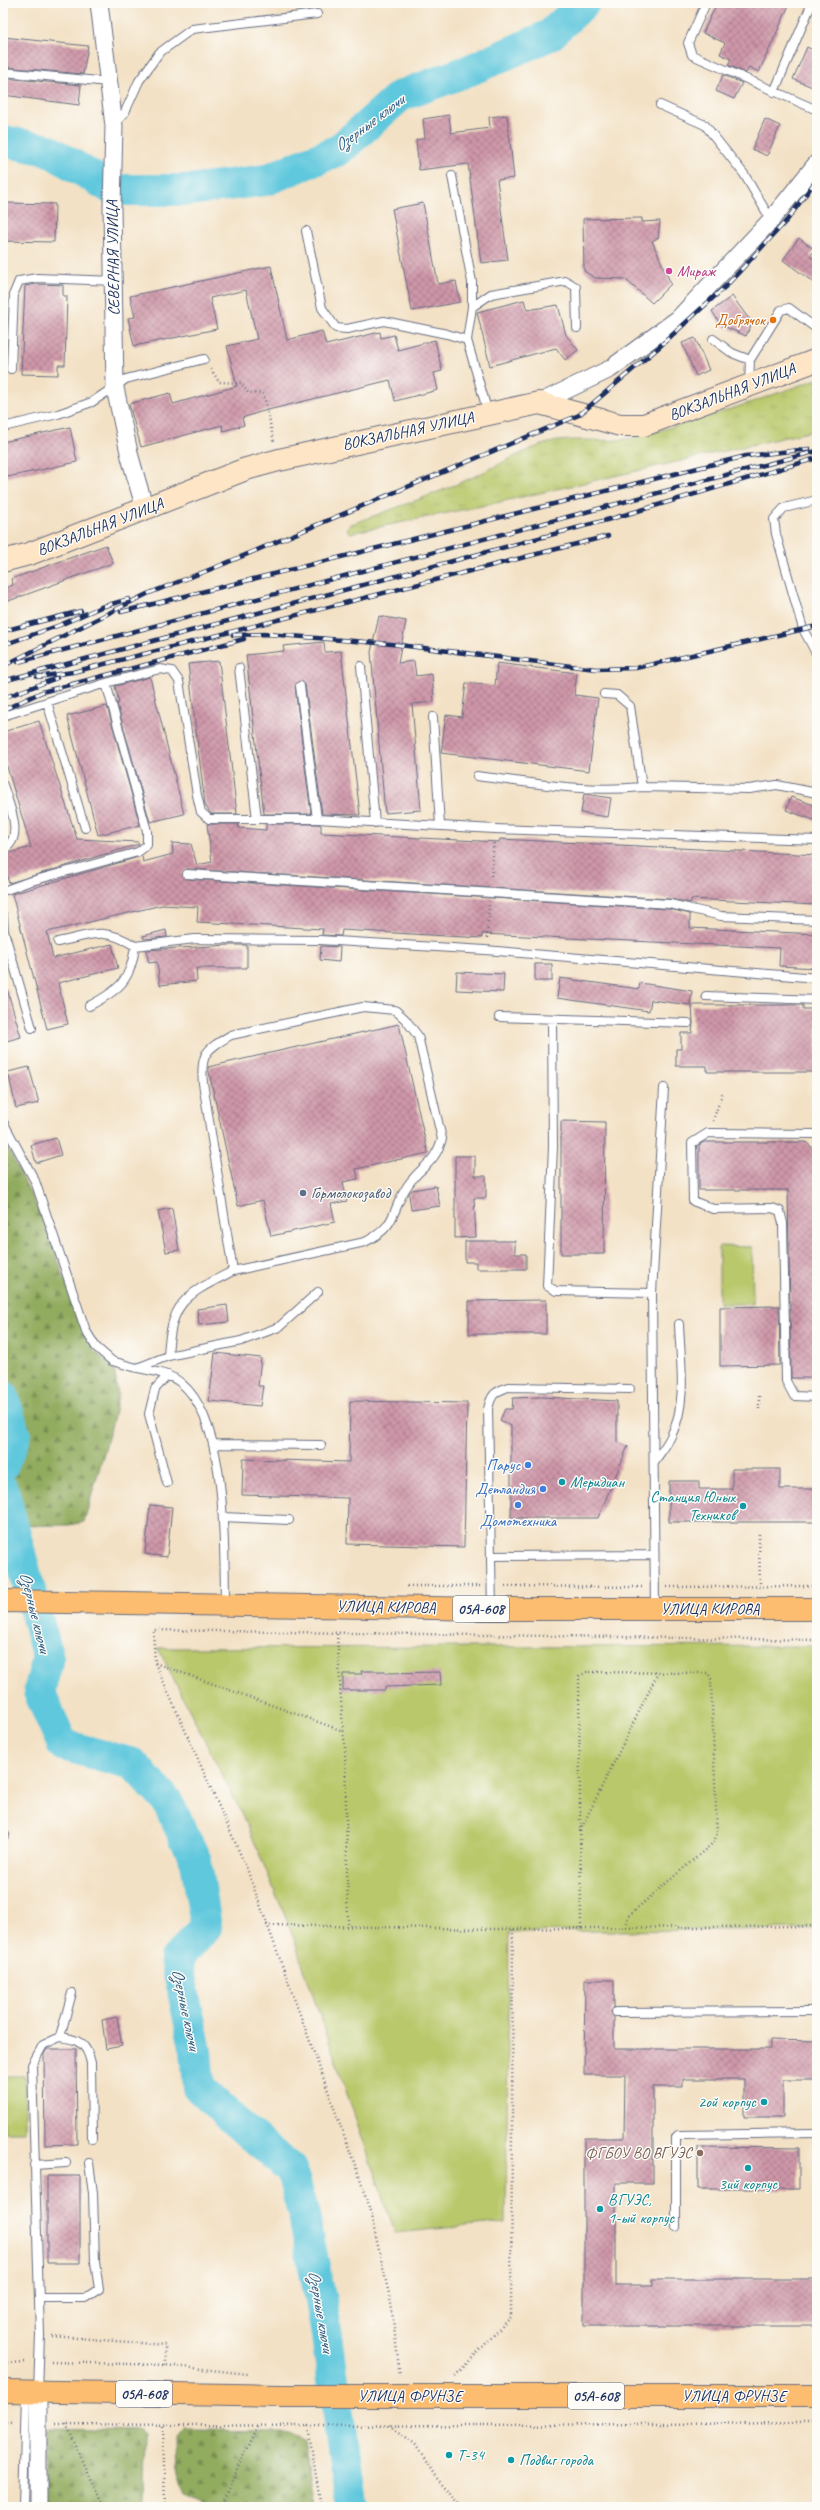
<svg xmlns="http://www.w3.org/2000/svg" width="820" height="2510" viewBox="0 0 820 2510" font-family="Caveat,sans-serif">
<defs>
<pattern id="grass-tufts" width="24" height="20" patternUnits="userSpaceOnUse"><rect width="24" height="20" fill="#b9c86a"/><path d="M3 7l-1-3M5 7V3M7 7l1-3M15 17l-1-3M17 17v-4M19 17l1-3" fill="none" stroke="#9eac5e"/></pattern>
<pattern id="forest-firs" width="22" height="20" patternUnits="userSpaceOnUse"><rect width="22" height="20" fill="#92ac5e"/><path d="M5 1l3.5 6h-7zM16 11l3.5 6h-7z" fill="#768c51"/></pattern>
<pattern id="building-cross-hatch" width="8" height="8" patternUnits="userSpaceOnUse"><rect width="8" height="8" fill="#cf97a9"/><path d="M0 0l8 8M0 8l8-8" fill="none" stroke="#a77c8d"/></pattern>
</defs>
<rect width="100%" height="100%" fill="#fdfcf7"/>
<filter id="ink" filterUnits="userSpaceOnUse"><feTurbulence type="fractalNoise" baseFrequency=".025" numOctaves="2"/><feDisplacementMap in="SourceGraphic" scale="8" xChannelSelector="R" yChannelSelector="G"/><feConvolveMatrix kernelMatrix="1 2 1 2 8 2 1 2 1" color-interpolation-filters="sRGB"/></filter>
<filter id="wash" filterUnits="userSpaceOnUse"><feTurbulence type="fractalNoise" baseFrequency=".012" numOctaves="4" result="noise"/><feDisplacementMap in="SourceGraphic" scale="16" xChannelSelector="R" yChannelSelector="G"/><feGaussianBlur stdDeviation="0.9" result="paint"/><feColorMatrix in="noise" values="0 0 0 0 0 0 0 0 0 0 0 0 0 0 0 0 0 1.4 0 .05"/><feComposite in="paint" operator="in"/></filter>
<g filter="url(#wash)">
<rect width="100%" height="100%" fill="#f3e1c5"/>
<path fill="url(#grass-tufts)" stroke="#6a7c64" d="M817,379V430L491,504L350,533L347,530L349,525C389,510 431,496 471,478C496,467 519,452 545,444C574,435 603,445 632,438C694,422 757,401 817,379Z"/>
<path fill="url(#forest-firs)" stroke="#566e5e" d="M3,1138L47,1227L80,1324L94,1351L114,1367L118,1395L113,1421L84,1522L69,1525L3,1526Z
M49,2428L140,2430L145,2435L144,2498L140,2505L46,2507V2432Z
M185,2430L281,2431L292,2434L303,2442L314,2507H205L184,2497L178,2487L177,2439Z"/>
<path fill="#b9c86a" stroke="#6a7c64" d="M719,1246L752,1247L753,1304H719Z
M817,1646V1929L509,1932L506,2222L395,2233L290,1928L247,1824L158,1648Z
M3,2076H25V2132H3Z"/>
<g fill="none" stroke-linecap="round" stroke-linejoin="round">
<path stroke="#61c8dd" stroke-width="32" d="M3,141L48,150L114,190H189L266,180L339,150L400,96L470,70L550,35L584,3
M3,1396L15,1436L3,1465
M3,1490L48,1658L39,1692L63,1745L133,1764L167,1801L196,1861L206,1927L176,1959L196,2051L199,2088L251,2136L291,2169L304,2216L325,2322L351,2507"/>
</g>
<g id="blocks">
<path fill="url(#building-cross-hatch)" d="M717,3H790L759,72L749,67L746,73L728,65L731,59L720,54L725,43L703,33Z
M3,37L88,46L83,74L3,67Z
M807,47L817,52V89L793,79Z
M723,75L742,83L734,99L716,91Z
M3,78L81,85L79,105L3,95Z
M449,115L451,133L490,128L489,117L507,115L514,178L497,180L508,260L481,263L468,164L419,170L416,140L425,138L423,119Z
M765,119L780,126L767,156L752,149Z
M3,203L55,204L54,242L3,241Z
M423,203L438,284L456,281L460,302L412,311L392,209Z
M642,218V222L660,221L658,238L652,241L671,284L652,303L625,279L595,278L584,271L583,219Z
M799,238L815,250L810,256L817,261V285L783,260Z
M271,266L287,340L322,331L326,345L380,332L381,338L394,335L398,350L435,340L442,371L434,373L438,390L395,401L390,380L260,412L242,418L244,425L223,431L222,425L141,447L129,404L170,393L173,404L237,386L227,346L257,339L246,290L210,298L217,329L134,346L128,318L135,317L130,296Z
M36,284L63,285V296H67L65,365H58V375L21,374L25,286Z
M732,296L752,323L746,336L721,325L712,311Z
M524,300L527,310L558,305L566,335L578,350L565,360L556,348L490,366L477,312Z
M695,338L709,370L696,376L682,343Z
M70,427L77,462L3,478V442Z
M106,545L113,563L3,603V589L13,585L11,579Z
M379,616L406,621L398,663L414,661L416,676L432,674L434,702L412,704L421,810L385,813L371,652Z
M324,642L325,652L341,651L360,815L322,814L305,685L300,681L295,687L311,814H264L246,655L284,651L283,646Z
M219,661L237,814H211L205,805L188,664Z
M497,663L577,673L574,695L598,698L589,771L441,753L446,715L462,717L466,683L495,686Z
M150,677L184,814L150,822L117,704L119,703L115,686Z
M107,706L140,825L98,835L67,716Z
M39,721L77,839L138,842L139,844L9,883L3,864V855L31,847L5,760H3V732Z
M584,794L611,798L608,817L581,813Z
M791,797L817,806V821L786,810Z
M207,824H238L239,828L266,830V824H317L321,825V833L499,842L500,839L817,855V905L691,899V903L670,899L187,869L182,874L187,879L669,909L690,914V928L817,934V968L779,966L780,948L482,934V938L342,930L341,936L322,935L323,929L197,922L198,907L162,905L47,932L53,958L112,944L118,968L58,983L68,1024L47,1029L12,894L142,856L143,862L173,854L172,843L191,844L197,865L212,862Z
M166,930L167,937L144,939L143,936Z
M229,945H247V968H196L197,981L160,985L157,962L149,963L146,950Z
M321,946L340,947L339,962L320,960Z
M535,964H552V981H535Z
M457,972L504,974L503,992L456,990Z
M560,978L639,989L640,983L692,991L690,1005L651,1000L649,1011L557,998Z
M7,989L21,1037L3,1042V990Z
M692,1005H803V1009H817V1072H707V1066H676V1049H681V1033H692L693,1023Z
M399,1024L428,1153L356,1169L358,1179L343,1182L347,1201L331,1204L335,1222L271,1236L263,1200L238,1206L208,1067Z
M29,1067L39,1103L16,1108L8,1072Z
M561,1121L605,1122L604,1254H561Z
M56,1138L61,1155L36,1163L31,1145Z
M704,1142H806L817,1152V1378H791L788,1190H699V1145Z
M455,1156H475V1176H486V1198H474L476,1237L455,1238Z
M436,1186L440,1206L411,1210L409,1194L412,1190Z
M172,1208L179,1250L166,1252L158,1211Z
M465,1241H515V1254H526V1269H476V1262H465Z
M546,1300V1334H469V1301Z
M227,1305L229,1322L199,1325L197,1309Z
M779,1306L780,1365L720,1366V1307Z
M215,1353L261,1358L258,1386H263L260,1406L209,1401Z
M541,1397L617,1401V1442L628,1446L598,1518H511V1426L500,1420L505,1409H512L513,1398Z
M350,1401L467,1403L464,1547L347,1544L348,1498L242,1495L243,1459L349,1462Z
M732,1469H780V1489H817V1522H669V1481H699V1489H732Z
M150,1505L172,1507L167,1557L145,1554Z
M361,1671H385V1673L440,1672L441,1685L385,1687V1690H343V1674H362Z
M585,1980H614V2007L611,2012L614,2017V2049H770V2040L817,2041V2080H783V2117H744V2079H683V2087H653V2183H616V2285H653V2279H817V2326H584V2138H624L625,2075H584Z
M117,2017L122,2046L106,2049L102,2020Z
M47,2049H76L77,2144L45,2145L44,2054Z
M698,2147L799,2148V2189H698Z
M47,2176H80V2263H47Z"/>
</g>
</g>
<g filter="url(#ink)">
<use href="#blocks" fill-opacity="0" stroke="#676d82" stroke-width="1"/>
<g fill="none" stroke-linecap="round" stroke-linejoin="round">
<defs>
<path id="lane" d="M706,3L688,43L692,55L817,110
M3,72L109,82
M774,92L812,3
M660,105L705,125L744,174L771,220
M115,124L125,112L139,81L159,53L192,29L317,14
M452,176L472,282V307
M306,231L322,308L336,328L347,329L384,321L447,334L467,340L488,413
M713,339L732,353L750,360L749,385
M467,340L472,307L491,294L566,281L576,287L577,328
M750,360L781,310L789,308L817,329
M11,369L14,293L19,281L37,278L115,281
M3,427L58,414L92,402L126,379L204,359
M817,500L784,508L774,519L776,534L803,629L817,655
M361,666L375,823
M239,668L257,819
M300,686L317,819
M604,694L617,695L630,706L642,787L749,789L777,785L817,793
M47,702L85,828
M3,716L106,683L160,669L172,671L179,681L197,795L201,812L209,819H317L495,829L817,840
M433,717L440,825
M477,776C532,783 587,793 642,787
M3,785C8,802 26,839 3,849
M187,874L670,904L721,916L817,920
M3,891L28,882L138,852L147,845V831L106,683
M3,916L4,931L32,1028
M58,942C92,935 104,926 135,946L195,939L320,940L485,950L817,978
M706,996L817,1000
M89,1006C119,990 131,981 135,946
M499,1017L688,1023
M552,1019L553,1147L547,1286L556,1291L652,1293
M3,1122L35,1181L86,1331L96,1347L112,1361L137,1368L168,1356L241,1341L279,1327L318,1292
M817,1134L708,1133L692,1143L693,1201L713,1209L772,1208L780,1211L783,1223L786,1381L794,1396L817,1397
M168,1356C171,1300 186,1295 233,1271L203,1083C200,1053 206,1050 231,1035L363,1007L395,1010L405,1019L418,1036L442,1139C434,1165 422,1165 408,1185C390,1211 399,1225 365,1242L233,1271
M138,1368C152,1371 169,1373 181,1383C228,1421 224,1547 225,1603
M213,1444L321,1445
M654,1462C660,1453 668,1444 672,1434C688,1401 680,1359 679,1324
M167,1483L149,1414L155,1389L168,1375
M223,1517L289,1520
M492,1556L654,1555
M492,1609L488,1409C491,1395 494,1392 508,1387L630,1389
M655,1609L652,1293L664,1088
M3,1833L5,1835L3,1838
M616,2012L817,2011
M60,2037C79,2039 87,2044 91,2063L92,2139
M34,2165L66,2163
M676,2227V2137L678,2135L817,2133
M39,2298H85L99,2289L95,2262L93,2193L89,2163
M38,2392L40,2335L32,2065L43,2045L60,2037L72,1993
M23,2507L26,2392"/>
<path id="street" d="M99,3L114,126L112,207L115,388L130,457L145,509
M539,403L610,369L678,319L771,220L817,163
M38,2507V2392"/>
<path id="secondary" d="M3,561L29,554L246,469L279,460L539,403L620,425H644L817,360"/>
<path id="primary" d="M3,1601L492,1609H817
M3,2391L284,2396H817"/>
</defs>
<use href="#lane" stroke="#676d82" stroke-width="10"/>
<use href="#street" stroke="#676d82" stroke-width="19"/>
<use href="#secondary" stroke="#676d82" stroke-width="24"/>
<use href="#primary" stroke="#676d82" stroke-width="24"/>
<path stroke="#676d82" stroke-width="2.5" stroke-dasharray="1 3" stroke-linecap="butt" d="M211,369L219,382L241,383L248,393H262L264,395L274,442
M491,880L494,841
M487,938L489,905
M713,1121L723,1091
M759,1396V1411
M759,1534L760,1586
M407,1586H480
M505,1586L642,1587
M667,1587L817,1586
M337,1634L343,1731
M155,1663L343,1731L345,1746L348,1925
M580,1831L658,1673
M266,1925L489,1929L817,1926
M581,1928L579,1676L587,1672L708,1673L711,1679L717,1834L714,1842L628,1916L626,1927
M52,2336L165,2345V2365
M51,2362L165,2365L248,2374
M3,2363L26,2362
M400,2376L391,2303L367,2198L247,1869L155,1663L153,1630L817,1640
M455,2376L511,2317L513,1929
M3,2422L13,2423
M56,2424L308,2426L817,2423
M66,2424L104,2507
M390,2425L415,2444L435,2476L461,2507
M163,2426L165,2507
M308,2426L321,2507
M220,2507L257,2426"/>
<use href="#lane" stroke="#fff" stroke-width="8"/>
<use href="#street" stroke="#fff" stroke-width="17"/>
<use href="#secondary" stroke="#fee5c5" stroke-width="22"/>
<use href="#primary" stroke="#fcbd6f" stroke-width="22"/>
<defs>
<path id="rail" d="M121,612L746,456L809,449
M3,631L81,611
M233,635L267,634L391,644L596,669L636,668L817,626
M3,645L60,625L101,607L129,599
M18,662L817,451
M3,666L147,594L219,566L579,415L658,348L727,285L788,219L817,179
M37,677L73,672L608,536
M3,681L614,518L817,458
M3,698L57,678
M3,710L42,692L244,639"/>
</defs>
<use href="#rail" stroke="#1b2f5e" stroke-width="4.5"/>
<use href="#rail" stroke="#fdfcf7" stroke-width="3" stroke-dasharray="9" stroke-linecap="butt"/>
</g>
</g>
<circle fill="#d1479c" stroke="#fdfcf7" stroke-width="1.5" cx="669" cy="271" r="4"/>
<circle fill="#e8710a" stroke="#fdfcf7" stroke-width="1.5" cx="773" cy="320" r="4"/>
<circle fill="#5c6f8a" stroke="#fdfcf7" stroke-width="1.5" cx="303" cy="1193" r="4"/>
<g fill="#3f7fe0" stroke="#fdfcf7" stroke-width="1.5">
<circle cx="528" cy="1465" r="4"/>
<circle cx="543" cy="1489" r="4"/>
<circle cx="518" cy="1505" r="4"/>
</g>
<g fill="#0f9aa8" stroke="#fdfcf7" stroke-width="1.5">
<circle cx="562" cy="1482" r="4"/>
<circle cx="743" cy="1506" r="4"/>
<circle cx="764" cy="2102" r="4"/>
<circle cx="748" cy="2168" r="4"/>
<circle cx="600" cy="2209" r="4"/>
<circle cx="449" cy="2455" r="4"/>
<circle cx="511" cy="2460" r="4"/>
</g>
<circle fill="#8d6e63" stroke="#fdfcf7" stroke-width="1.5" cx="700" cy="2153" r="4"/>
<g text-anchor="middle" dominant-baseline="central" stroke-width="3" stroke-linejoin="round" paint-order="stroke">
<g fill="#fdfcf7" stroke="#5f6c8c" stroke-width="1">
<rect x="453" y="1596" width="56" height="26" rx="3"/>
<rect x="116" y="2381" width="56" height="26" rx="3"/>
<rect x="568" y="2383" width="56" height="26" rx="3"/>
</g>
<g font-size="15" font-weight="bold" fill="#1b2f5e">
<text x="481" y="1609">05А-608</text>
<text x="144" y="2394">05А-608</text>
<text x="596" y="2396">05А-608</text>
</g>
<g font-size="16" fill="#1b2f5e" stroke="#fdfcf7">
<text transform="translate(113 258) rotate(-91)">СЕВЕРНАЯ УЛИЦА</text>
<text transform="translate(732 392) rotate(-21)">ВОКЗАЛЬНАЯ УЛИЦА</text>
<text transform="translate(408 431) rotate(-12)">ВОКЗАЛЬНАЯ УЛИЦА</text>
<text transform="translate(100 527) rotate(-21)">ВОКЗАЛЬНАЯ УЛИЦА</text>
<text transform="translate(386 1607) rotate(1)">УЛИЦА КИРОВА</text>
<text x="710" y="1609">УЛИЦА КИРОВА</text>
<text x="410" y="2396">УЛИЦА ФРУНЗЕ</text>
<text x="734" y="2396">УЛИЦА ФРУНЗЕ</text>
</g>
<g font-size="16" fill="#b23c85" stroke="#fdfcf7" text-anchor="start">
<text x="677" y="271">Мираж</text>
</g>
<g font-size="16" fill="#c56008" stroke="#fdfcf7" text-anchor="end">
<text x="765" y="320">Добрячок</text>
</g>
<g font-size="16" fill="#4e5e75" stroke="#fdfcf7" text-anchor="start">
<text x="311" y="1193">Гормолокозавод</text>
</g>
<g font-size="16" fill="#366cbe" stroke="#fdfcf7" text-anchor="end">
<text x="520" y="1465">Парус</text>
<text x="535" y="1489">Детландия</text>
<text x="518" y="1521" text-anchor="middle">Домотехника</text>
</g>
<g font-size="16" fill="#0d838f" stroke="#fdfcf7" text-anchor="start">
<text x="570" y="1482">Меридиан</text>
<text x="735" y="1497" text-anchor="end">Станция Юных<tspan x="735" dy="18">Техников</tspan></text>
<text x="756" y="2102" text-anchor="end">2ой корпус</text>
<text x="748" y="2184" text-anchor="middle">3ий корпус</text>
<text x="608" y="2200">ВГУЭС,<tspan x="608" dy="18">1-ый корпус</tspan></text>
<text x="457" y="2455">Т-34</text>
<text x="519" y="2460">Подвиг города</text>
</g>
<g font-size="16" fill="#785e54" stroke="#fdfcf7" text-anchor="end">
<text x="692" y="2153">ФГБОУ ВО ВГУЭС</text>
</g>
<g font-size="17" font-style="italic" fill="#305d84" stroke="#fdfcf7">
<text transform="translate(369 123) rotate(-37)">Озерные ключи</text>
<text transform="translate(35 1612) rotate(76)">Озерные ключи</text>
<text transform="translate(186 2009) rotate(78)">Озерные ключи</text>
<text transform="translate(321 2311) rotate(80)">Озерные ключи</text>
</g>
</g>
<rect width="820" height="2510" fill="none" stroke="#fdfcf7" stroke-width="16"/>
</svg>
